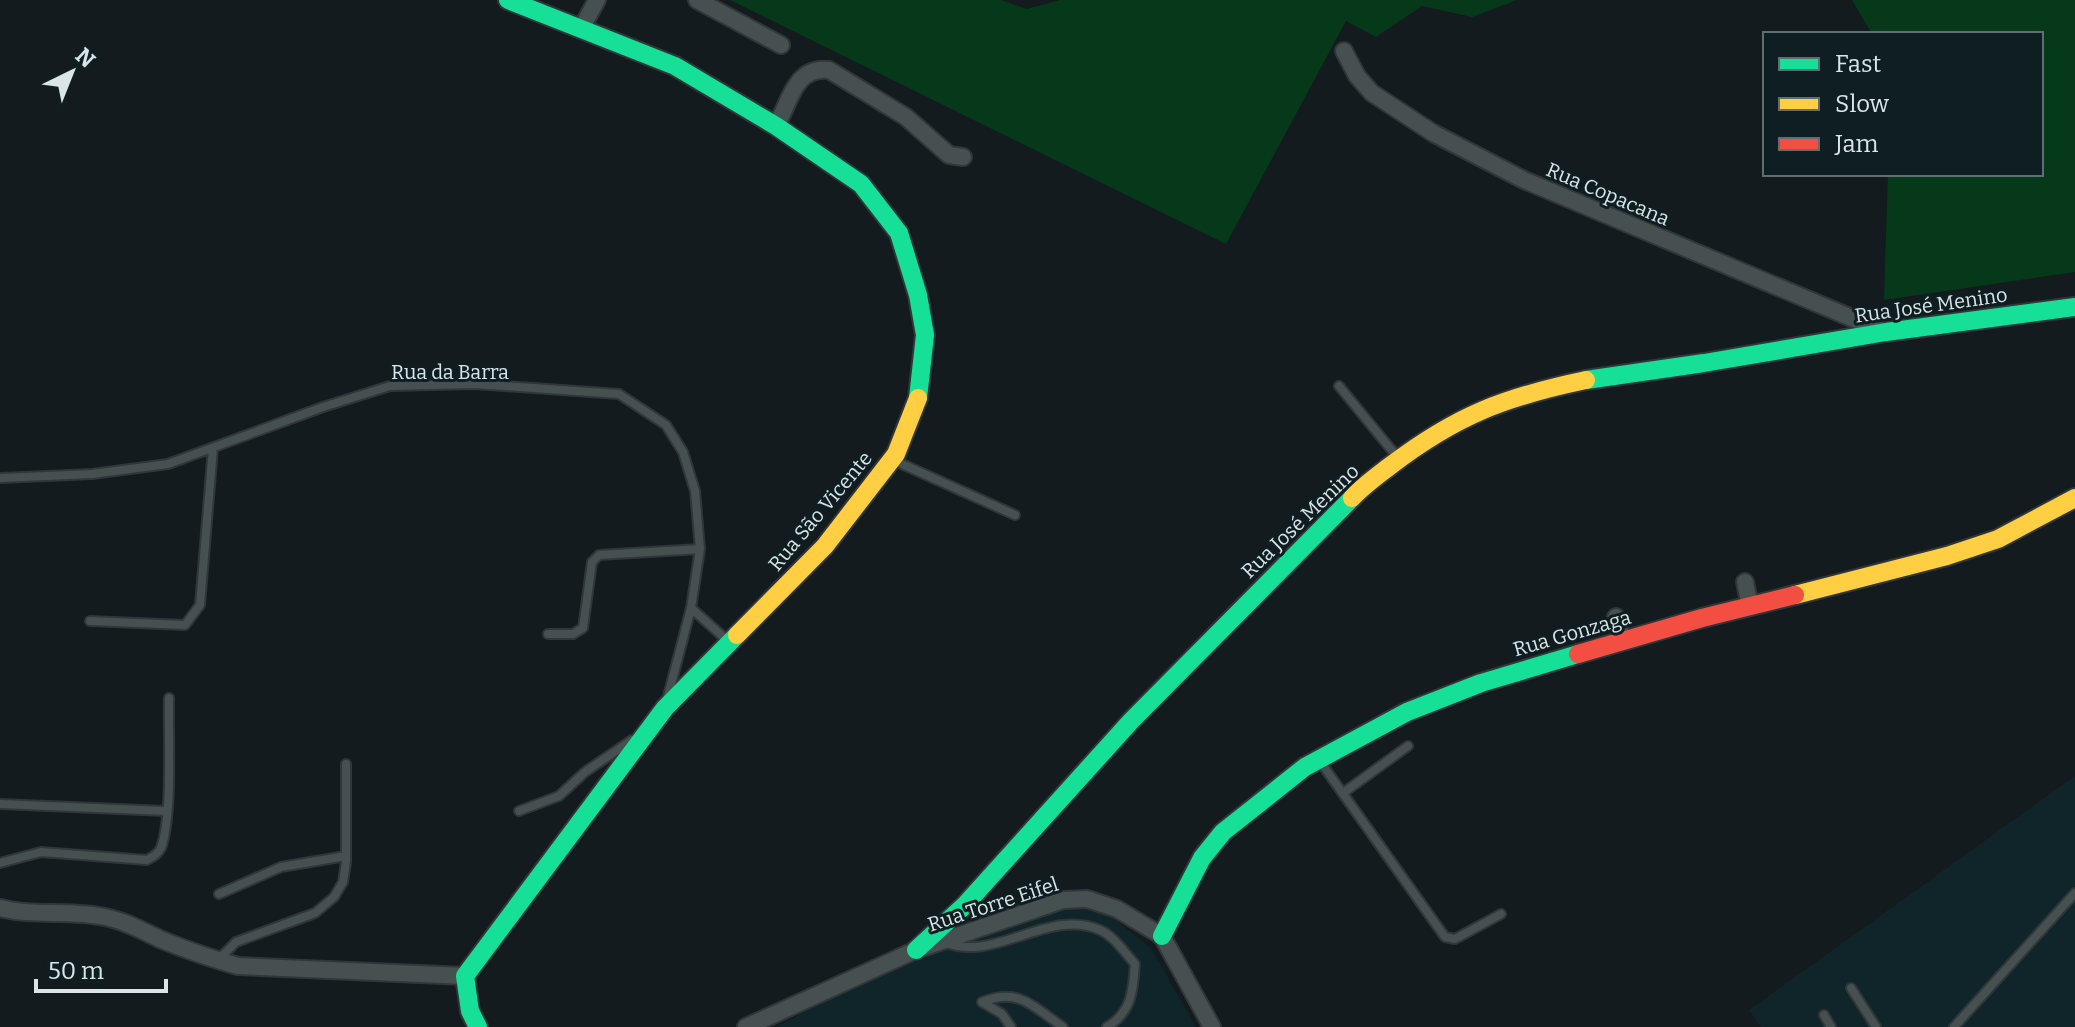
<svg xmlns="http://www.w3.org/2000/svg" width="2075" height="1027" viewBox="0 0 2075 1027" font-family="Bitter,serif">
<rect width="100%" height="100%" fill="#131b1e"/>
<path fill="#10252a" d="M2075,776V1027H1761L1749,1010Z
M1092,906L1113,918L1151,948L1196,1027H777L840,992L942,950L1062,910Z"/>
<path fill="#063919" d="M730,0H1001L1027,9L1060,0H1517L1472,17L1422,6L1376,37L1346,21L1226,244Z
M1852,0H2075V272L1884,300L1888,174H2041V34H1872Z"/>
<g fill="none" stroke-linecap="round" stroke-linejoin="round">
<defs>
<path id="lane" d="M1339,386L1399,459
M893,460L1015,515
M0,478L92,474L168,464L323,407L390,386L475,384L619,394L666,425L683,452L695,491L700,549L691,608L668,696
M691,608L729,642
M90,621L185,625L200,605L213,448
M548,634H573L583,628L592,562L599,555L700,549
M1319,760L1445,937L1455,939L1501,914
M1343,793L1408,746
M0,804L166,811
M519,811L559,796L585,772L632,740
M0,863L41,852L147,860C153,857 158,854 161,848C173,814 168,737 169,698
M219,894L281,867L346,856
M944,942C994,964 1049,907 1100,930C1114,936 1125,953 1135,964C1133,991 1132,1012 1107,1027
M218,960L236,942L315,913L334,897L343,882L346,862V764
M1851,988L1876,1027
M982,1002C1020,987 1033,1007 1063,1027
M982,1002L1002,1014L1011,1027
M1824,1015L1831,1027
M1954,1027L2075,893"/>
<path id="street" d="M697,0L781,45
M581,29L597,0
M1344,51L1357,76L1372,93L1433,133L1524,180L1885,332
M776,126C790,103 794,66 829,70L906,117L949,155L963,157
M1745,582L1750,606
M1616,617L1623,641
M0,908C34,917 70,909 105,917C125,921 143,931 162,940C187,950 212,959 238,966L465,976
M746,1027L916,950L1063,900L1087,899L1117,909L1162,936L1212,1027"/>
<path id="fast" d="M508,0L675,66L776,126L861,184L899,233L918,295L925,335L918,398
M1586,380L1704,363L1886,332L2075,307
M1162,936L1202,858L1223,832L1305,767L1407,712L1481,683L1578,654
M916,950L964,906L1131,721L1352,498
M478,1027L470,1011L465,976L665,708L737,635"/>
<path id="slow" d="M1352,498C1363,486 1377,476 1390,466C1457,415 1505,397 1586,380
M1795,595L1947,556L1998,539L2075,498
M737,635L825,546L896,454L918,398"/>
<path id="jam" d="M1578,654L1702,618L1795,595"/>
</defs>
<use href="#lane" stroke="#303639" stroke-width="12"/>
<use href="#street" stroke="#303639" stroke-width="20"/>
<use href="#fast" stroke="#303639" stroke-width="22"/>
<use href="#slow" stroke="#303639" stroke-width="22"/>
<use href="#jam" stroke="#303639" stroke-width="22"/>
<use href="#lane" stroke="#465050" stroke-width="8"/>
<use href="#street" stroke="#465050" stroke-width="16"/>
<use href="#fast" stroke="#16e098" stroke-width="18"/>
<use href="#slow" stroke="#ffcf43" stroke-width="18"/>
<use href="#jam" stroke="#f24e42" stroke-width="18"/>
</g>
<g text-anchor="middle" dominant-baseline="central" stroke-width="6" stroke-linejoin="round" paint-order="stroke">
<g font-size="20" fill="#dbe5e8" stroke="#0f1e22">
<text transform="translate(1608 194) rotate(23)">Rua Copacana</text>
<text transform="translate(1931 305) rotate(-8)">Rua José Menino</text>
<text x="450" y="372">Rua da Barra</text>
<text transform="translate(820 511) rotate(-50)">Rua São Vicente</text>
<text transform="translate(1300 521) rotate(-44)">Rua José Menino</text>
<text transform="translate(1572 633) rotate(-16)">Rua Gonzaga</text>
<text transform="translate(993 904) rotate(-18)">Rua Torre Eifel</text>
</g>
</g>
<rect x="1763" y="32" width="280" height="144" fill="#0f1e22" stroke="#616e71" stroke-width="2"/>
<rect x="1779" y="58" width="40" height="12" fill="#16e098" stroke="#616e71" stroke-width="2"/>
<text x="1835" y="72" font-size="24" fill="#dbe5e8">Fast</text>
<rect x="1779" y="98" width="40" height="12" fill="#ffcf43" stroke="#616e71" stroke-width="2"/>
<text x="1835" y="112" font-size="24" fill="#dbe5e8">Slow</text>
<rect x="1779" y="138" width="40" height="12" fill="#f24e42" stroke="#616e71" stroke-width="2"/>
<text x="1835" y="152" font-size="24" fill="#dbe5e8">Jam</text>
<g transform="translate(72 72) rotate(43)" stroke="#0f1e22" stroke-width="6" paint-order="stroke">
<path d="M0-6L14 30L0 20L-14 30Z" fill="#dbe5e8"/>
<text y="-12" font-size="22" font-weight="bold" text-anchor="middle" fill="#dbe5e8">N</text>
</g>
<path d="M36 979v12h130v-12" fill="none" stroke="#dbe5e8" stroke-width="4"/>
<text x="48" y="979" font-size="24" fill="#dbe5e8" stroke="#0f1e22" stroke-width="6" paint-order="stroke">50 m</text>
</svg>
